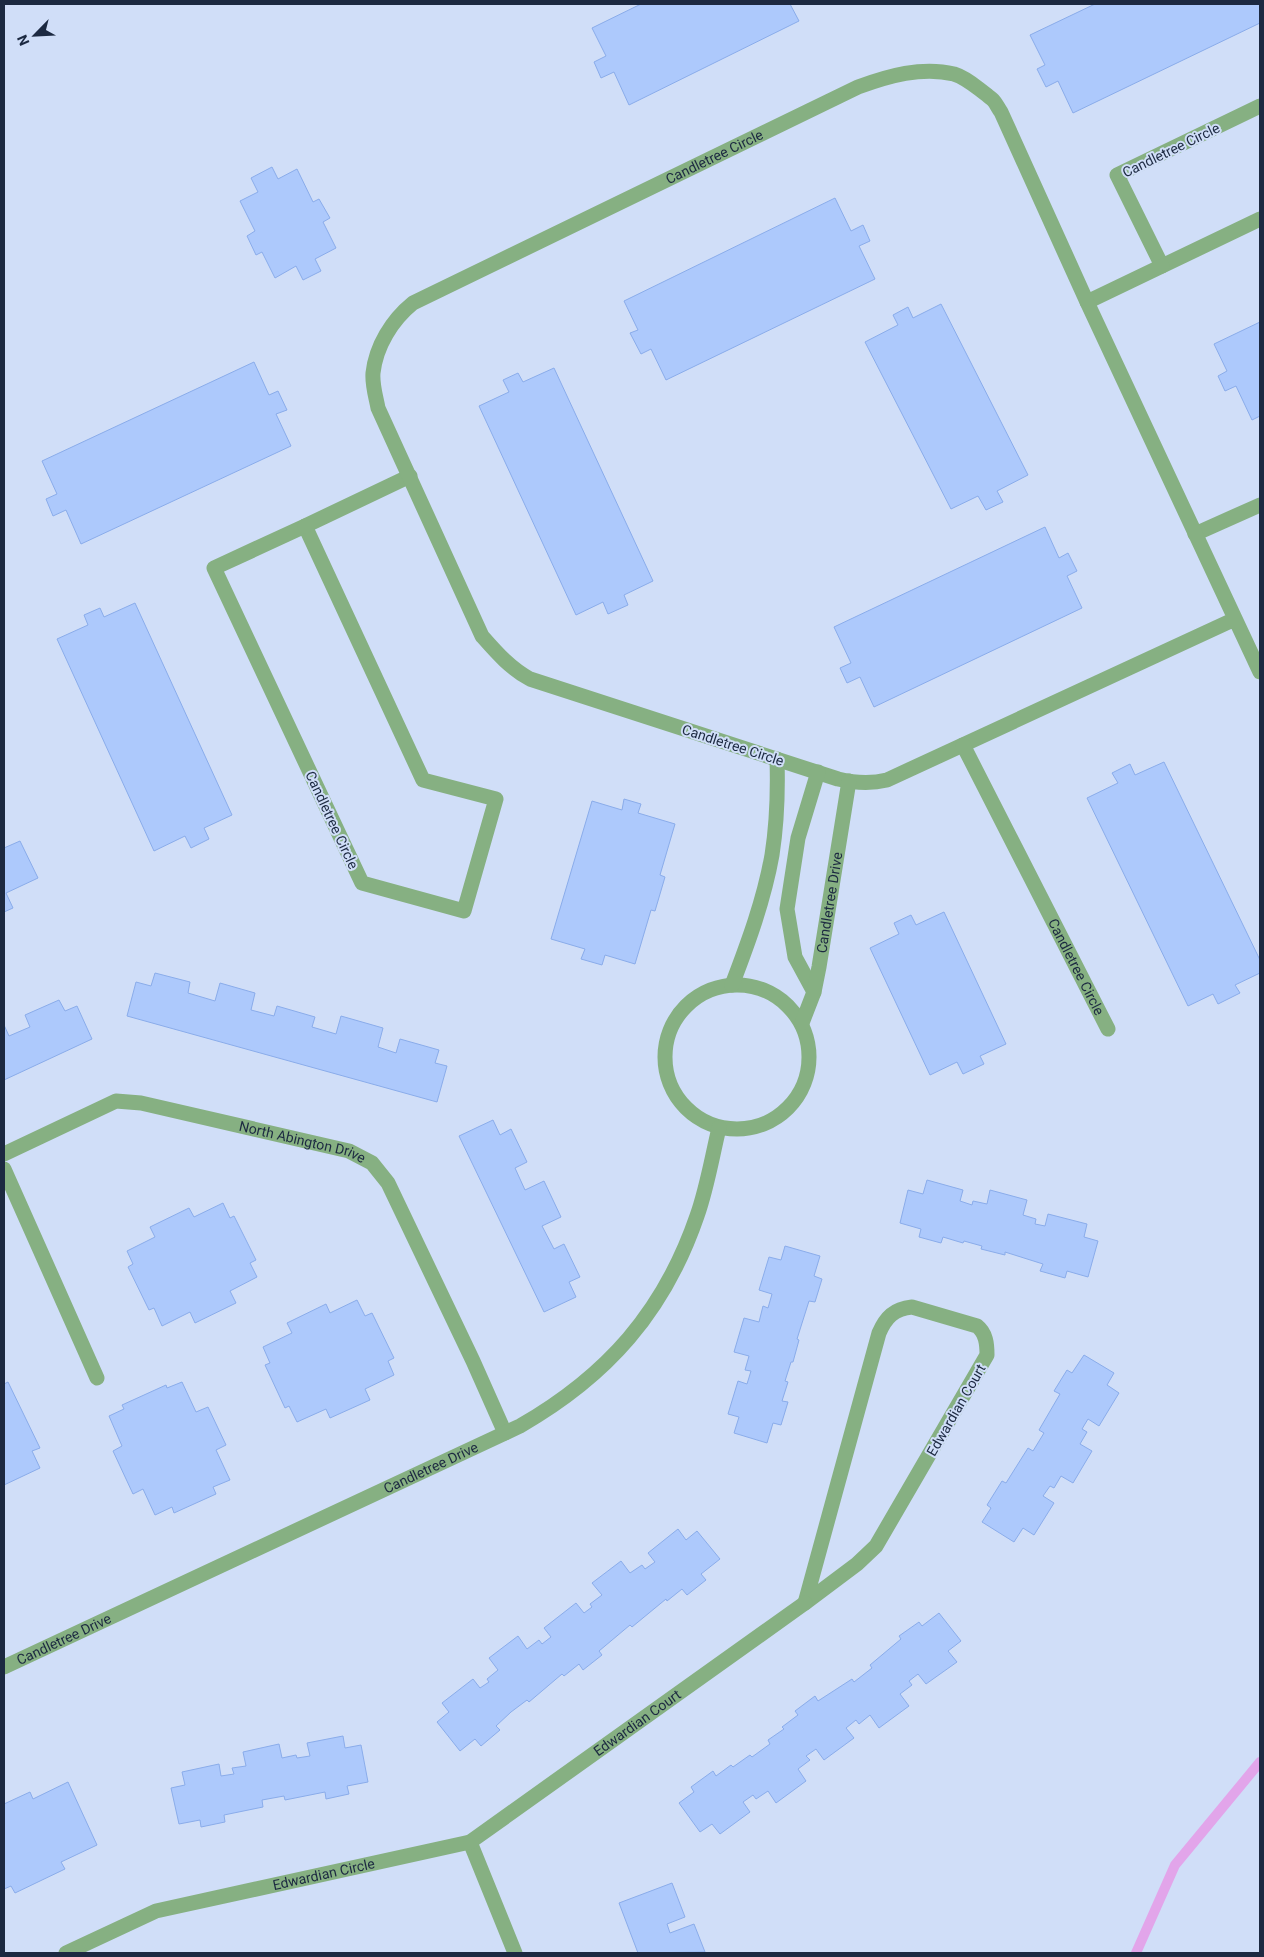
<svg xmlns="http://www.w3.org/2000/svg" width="1264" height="1957" viewBox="0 0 1264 1957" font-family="Roboto,sans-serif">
<rect width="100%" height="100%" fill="#d0def8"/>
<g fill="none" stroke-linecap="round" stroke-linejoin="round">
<path stroke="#e2a5ea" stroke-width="10" d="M1136,1953L1175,1865L1260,1762"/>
</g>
<path fill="#adc9fc" stroke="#8aacea" d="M641,4H790L799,21L629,105L614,72L601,78L594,62L606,56L592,28Z
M1095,4H1260V23L1073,113L1058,81L1046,87L1037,69L1045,65L1030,35Z
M272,167L278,179L297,169L313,202L319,199L330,218L323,222L336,248L315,259L321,271L303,280L296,266L275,278L262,252L256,255L247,236L255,231L240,201L258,192L251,178Z
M835,198L851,231L863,225L870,241L859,246L875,279L666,380L651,349L641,354L630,333L638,330L624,301Z
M941,304L1028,475L997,491L1003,502L986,510L978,496L951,509L865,342L898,325L893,315L908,307L913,318Z
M1260,322V416L1252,420L1236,386L1225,391L1218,376L1227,371L1214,344Z
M254,362L269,395L278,391L287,410L276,414L291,446L81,544L66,510L53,516L46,499L57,494L42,461Z
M554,368L653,581L624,595L628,605L608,614L603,602L576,615L479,406L509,392L503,380L518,373L523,382Z
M1045,527L1059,558L1068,553L1077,571L1067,576L1082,608L874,707L860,677L847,683L840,668L851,663L834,627Z
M135,603L232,815L204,828L209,839L191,848L185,836L154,851L57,639L88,625L84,615L100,608L104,617Z
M1164,762L1260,960V973L1235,985L1240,993L1218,1004L1213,994L1188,1006L1087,798L1118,783L1112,773L1130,764L1135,775Z
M624,799L641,804L638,813L675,824L660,875L665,877L655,911L651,910L635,964L605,955L602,965L581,959L585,949L551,939L592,801L622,810Z
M20,841L38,878L6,893L13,908L4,912V848Z
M944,912L1006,1044L980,1056L984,1064L963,1074L957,1062L930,1075L870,948L899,934L894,923L911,915L916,925Z
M155,973L190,982L188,993L215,1001L220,983L255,993L251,1010L274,1016L277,1006L315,1017L312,1027L336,1034L341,1016L383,1028L378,1047L396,1053L400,1039L439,1050L435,1063L447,1066L437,1102L127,1016L136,982L151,986Z
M59,1000L65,1011L77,1006L92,1039L4,1080V1025L9,1036L30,1027L25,1015Z
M493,1120L500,1135L511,1129L527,1162L515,1168L525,1190L544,1181L561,1217L542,1226L554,1249L564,1244L580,1277L569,1282L576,1297L544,1312L459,1136Z
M927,1180L963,1190L960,1201L972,1205L973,1201L987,1204L990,1190L1027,1200L1023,1215L1036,1219L1035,1224L1045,1226L1048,1214L1087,1224L1084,1237L1098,1241L1088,1277L1067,1271L1065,1278L1040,1271L1043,1264L1005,1252V1255L981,1249L982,1246L964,1241L963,1243L943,1237L941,1243L919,1237L921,1229L900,1223L908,1190L923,1194Z
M223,1203L230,1218L234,1216L256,1260L250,1263L257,1277L230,1291L236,1303L195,1323L190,1312L162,1326L154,1308L149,1310L128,1267L133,1264L127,1251L155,1237L150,1227L189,1208L194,1217Z
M785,1246L820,1256L814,1276L822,1279L815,1302L809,1301L797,1339L799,1340L793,1362H791L785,1381L788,1382L782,1401L788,1402L781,1425L773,1423L767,1443L734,1433L739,1417L728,1414L738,1381L747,1384L751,1371L745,1370L749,1356L734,1352L744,1318L759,1322L763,1306L768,1308L772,1294L759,1290L769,1257L781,1260Z
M357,1300L365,1316L372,1313L394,1358L388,1361L394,1375L365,1389L370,1400L330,1418L326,1409L297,1422L289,1406L285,1408L265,1365L270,1363L263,1347L292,1333L287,1323L326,1304L330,1313Z
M1084,1355L1114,1373L1107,1385L1119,1393L1099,1426L1088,1419L1082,1429L1087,1432L1080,1444L1092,1451L1073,1483L1061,1476L1054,1488L1050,1486L1043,1496L1054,1503L1034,1535L1023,1528L1014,1542L982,1522L991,1508L987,1505L1002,1481L1006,1483L1028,1448L1033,1451L1044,1433L1039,1430L1060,1394L1054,1391L1067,1370L1072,1373Z
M8,1382L40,1448L32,1451L40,1468L4,1485V1384Z
M182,1382L196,1412L208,1407L226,1445L216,1450L230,1480L213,1487L216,1494L174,1513L172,1507L155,1515L143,1489L133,1494L113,1451L122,1446L109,1416L124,1409L122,1405L166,1385L167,1388Z
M678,1529L686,1540L697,1531L720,1559L701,1574L706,1580L687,1595L682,1589L667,1601L666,1599L632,1627L630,1625L599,1651L602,1655L583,1670L579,1664L564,1676L562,1674L529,1702L527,1700L511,1712L496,1726L500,1730L481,1746L475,1739L460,1751L437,1722L449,1712L442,1703L473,1679L480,1688L489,1682L487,1679L498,1670L489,1658L518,1636L527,1649L539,1640L542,1644L551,1637L544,1628L576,1603L584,1613L592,1607L590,1604L602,1595L592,1583L621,1561L630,1573L642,1565L645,1569L655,1562L648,1553Z
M939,1613L961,1641L948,1651L957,1662L926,1684L918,1674L909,1681L912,1685L900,1694L909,1706L879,1728L870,1715L859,1724L856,1720L846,1728L854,1738L824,1760L816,1749L806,1756L810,1760L798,1769L806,1781L776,1803L768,1791L756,1799L753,1795L743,1802L750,1812L720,1834L712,1824L700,1832L679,1803L694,1792L691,1787L713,1771L716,1776L731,1765L733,1767L750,1755L752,1757L770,1744L768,1740L784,1729L782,1727L798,1715L795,1711L815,1696L818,1701L852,1679L854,1682L872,1668L870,1665L901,1639L899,1636L919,1622L922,1626Z
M343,1736L345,1748L361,1745L368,1782L347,1786L349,1794L326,1799L325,1792L285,1800L284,1796L262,1800L263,1807L224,1815L225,1822L201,1827L200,1820L179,1824L171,1788L185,1785L182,1772L219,1764L221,1776L234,1774L232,1768L246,1766L243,1752L279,1744L282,1758L296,1755L297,1758L310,1756L307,1743Z
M68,1782L97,1845L61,1862L65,1869L15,1893L11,1886L4,1889V1804L30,1792L33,1799Z
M672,1883L685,1917L667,1924L670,1933L694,1924L705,1952L638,1953L619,1903Z"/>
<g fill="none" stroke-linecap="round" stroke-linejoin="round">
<g stroke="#86b082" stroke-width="15">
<path d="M1260,106L1117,175L1162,266L1260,219"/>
<path d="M1087,302L1162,266"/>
<path d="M305,526L423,780L496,799L464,911L362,883L214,568Z"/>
<path d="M305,526L410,476"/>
<path d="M1195,534L1260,505"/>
<path id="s1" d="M1235,619L887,780C870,784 855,783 838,779L530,679C510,668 497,653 482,636L378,408C376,397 372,385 373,373C376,346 392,320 413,303L858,87C888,76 922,66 954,74C967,78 976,87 987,95C989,97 991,98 993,100C996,103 998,108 1001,112L1087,302L1260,672"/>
<path id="s2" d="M963,745L1108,1029"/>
<circle cx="737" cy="1057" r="72"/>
<path d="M732,985C748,943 764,900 772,855C777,823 778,791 777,759"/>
<path d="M814,992L795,957L787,909L798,838L818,772"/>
<path id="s3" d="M802,1023L814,992L819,967L849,781"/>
<path id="s4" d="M4,1154L116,1101L141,1103L349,1151L372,1163L388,1183L473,1361L505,1433"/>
<path d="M4,1169L97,1378"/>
<path d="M912,1307L977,1326C986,1333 987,1344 987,1355L876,1546L857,1564L805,1603L879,1333C886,1317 894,1309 912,1307Z"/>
<path id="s5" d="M4,1667L520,1426C607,1376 664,1312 697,1216C707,1188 712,1157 719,1128"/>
<path d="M470,1842L515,1953"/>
<path id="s6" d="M66,1953L156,1911L470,1842L805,1603"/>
</g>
</g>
<g text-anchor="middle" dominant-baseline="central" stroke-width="4" stroke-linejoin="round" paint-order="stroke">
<g font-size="14" fill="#1c2941" stroke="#d0def8">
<text transform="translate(1171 150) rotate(-26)">Candletree Circle</text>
<text stroke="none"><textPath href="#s1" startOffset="1525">Candletree Circle</textPath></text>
<text transform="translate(733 745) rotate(18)">Candletree Circle</text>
<text transform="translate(332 820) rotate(65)">Candletree Circle</text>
<text stroke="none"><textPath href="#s3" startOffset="124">Candletree Drive</textPath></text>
<text stroke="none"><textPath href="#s2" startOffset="249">Candletree Circle</textPath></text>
<text stroke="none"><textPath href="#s4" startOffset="315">North Abington Drive</textPath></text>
<text transform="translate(956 1410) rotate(-60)">Edwardian Court</text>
<text stroke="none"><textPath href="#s5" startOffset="471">Candletree Drive</textPath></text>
<text stroke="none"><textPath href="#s5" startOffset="66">Candletree Drive</textPath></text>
<text stroke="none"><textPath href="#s6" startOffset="626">Edwardian Court</textPath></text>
<text stroke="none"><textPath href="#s6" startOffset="271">Edwardian Circle</textPath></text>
</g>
</g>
<rect width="1264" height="1957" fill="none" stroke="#1c2941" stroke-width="10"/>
<g transform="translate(35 35) rotate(246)" stroke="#d0def8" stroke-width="4" paint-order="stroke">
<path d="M0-4L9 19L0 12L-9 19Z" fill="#1c2941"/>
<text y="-8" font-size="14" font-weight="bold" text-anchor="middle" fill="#1c2941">N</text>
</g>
</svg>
